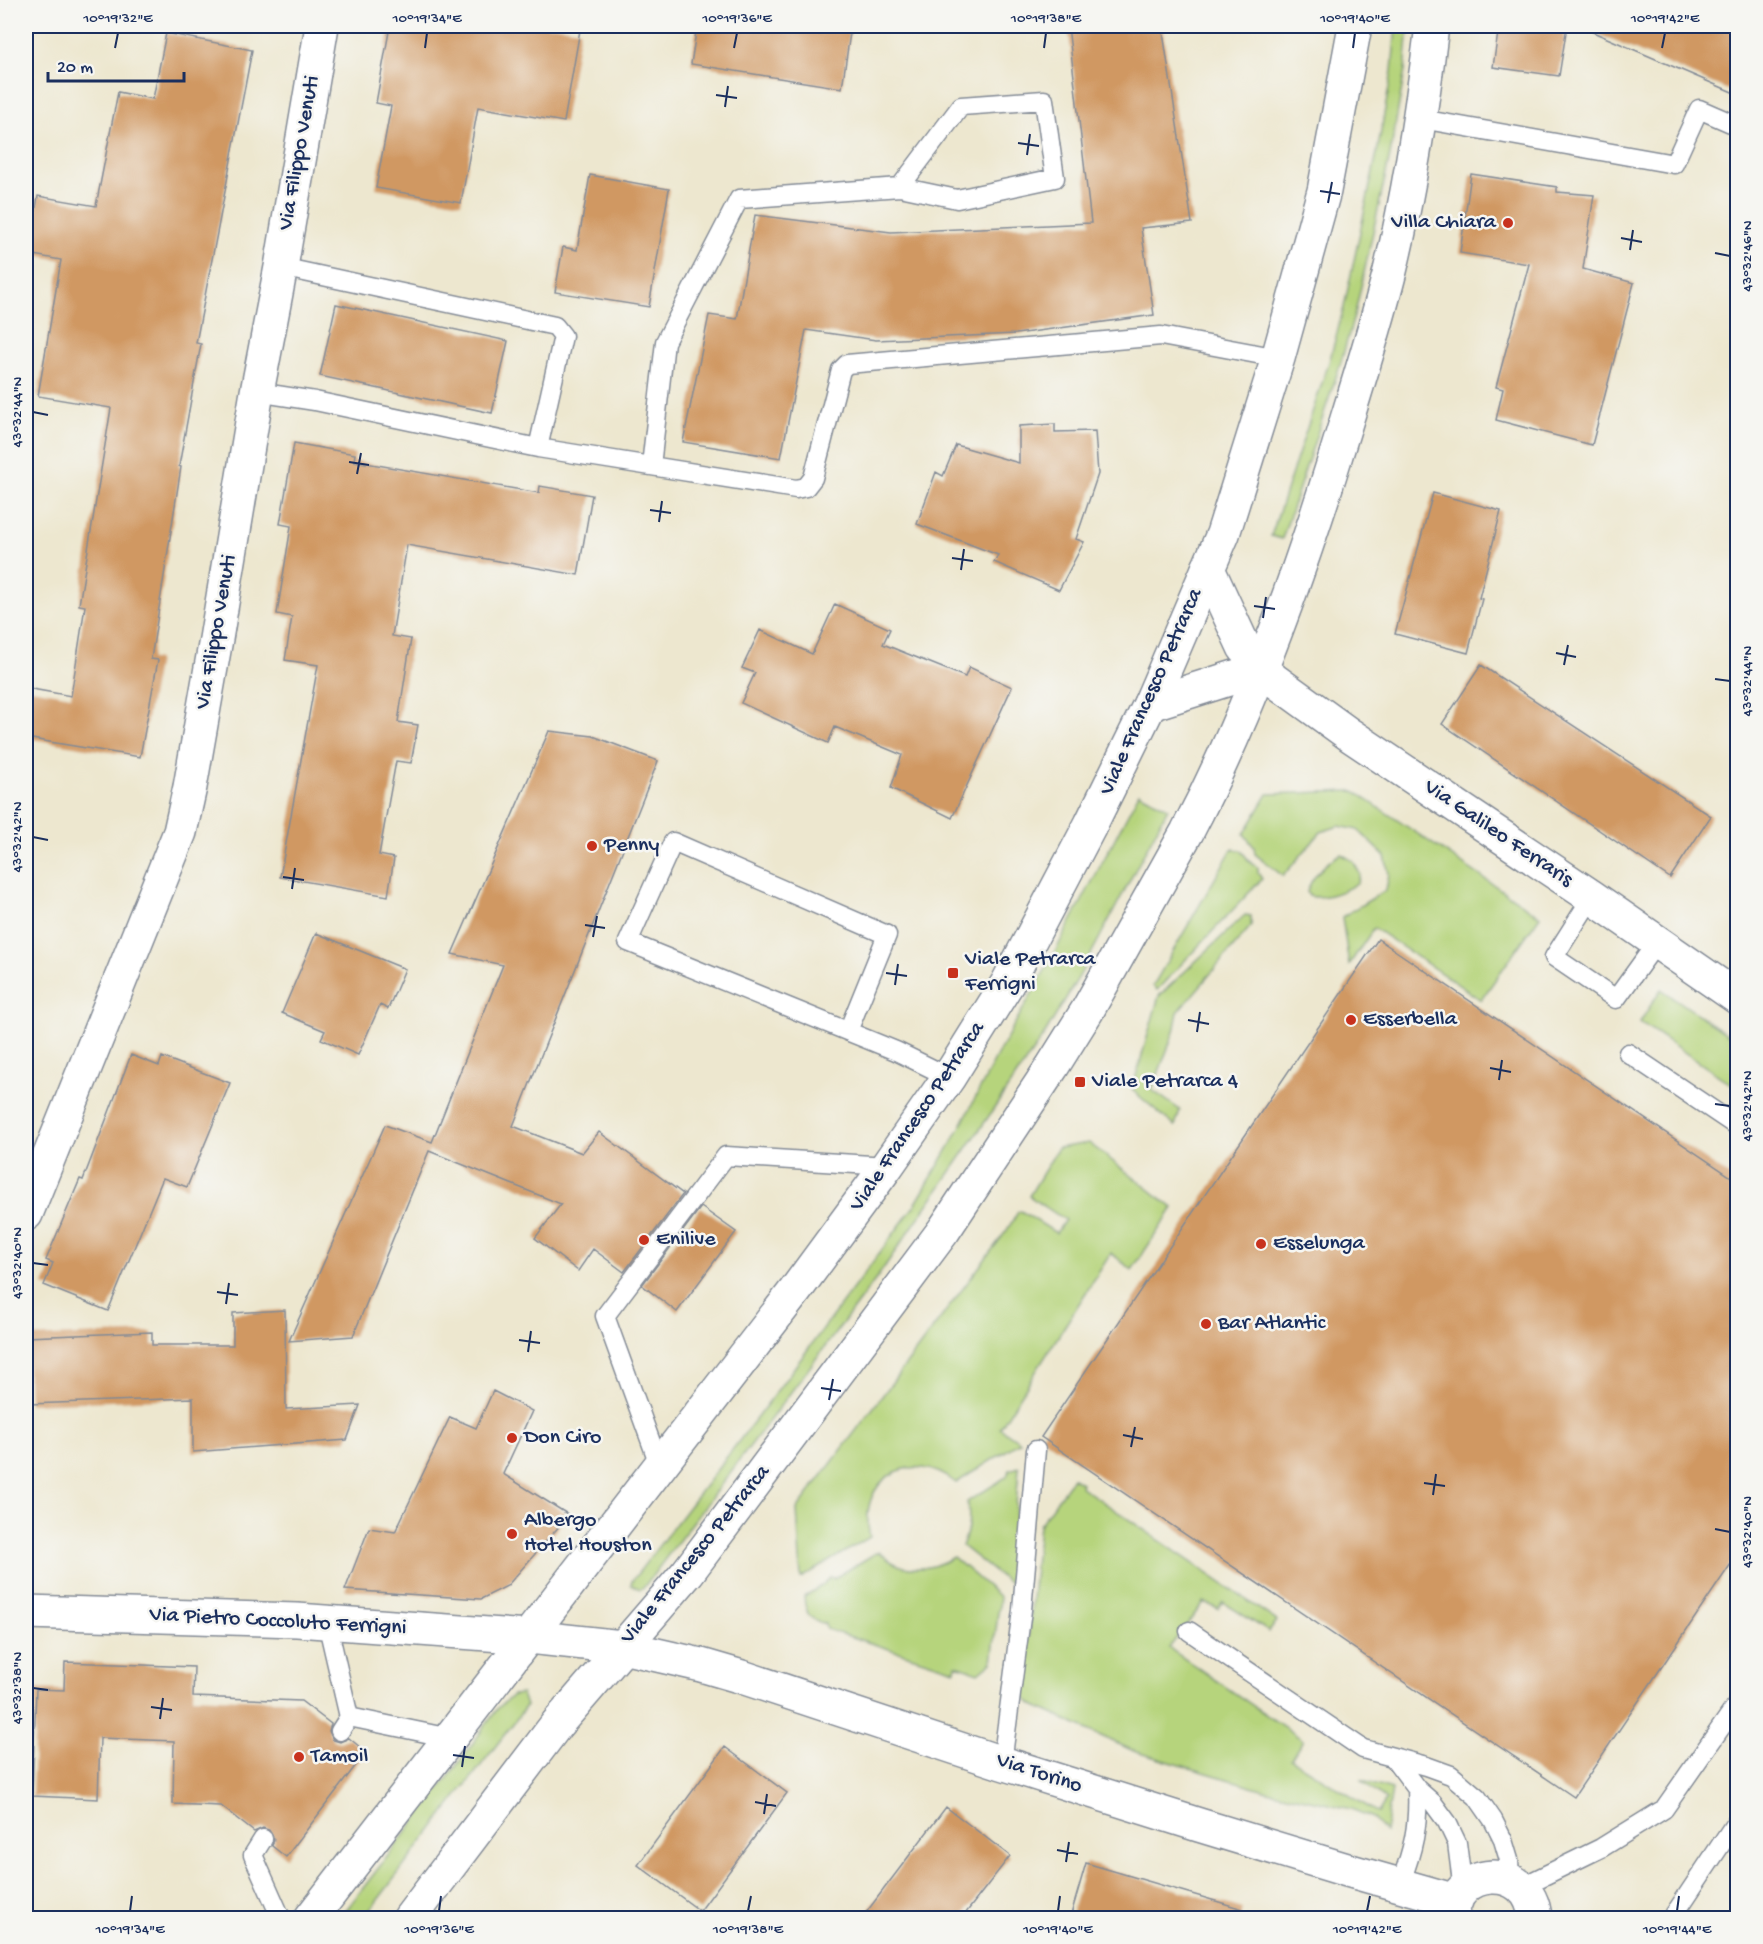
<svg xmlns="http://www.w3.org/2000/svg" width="1763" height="1944" viewBox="0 0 1763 1944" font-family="'Gochi Hand',sans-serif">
<rect width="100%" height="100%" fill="#f6f6f2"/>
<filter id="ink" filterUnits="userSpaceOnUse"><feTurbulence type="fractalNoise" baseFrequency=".0167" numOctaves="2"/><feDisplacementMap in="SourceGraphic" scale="12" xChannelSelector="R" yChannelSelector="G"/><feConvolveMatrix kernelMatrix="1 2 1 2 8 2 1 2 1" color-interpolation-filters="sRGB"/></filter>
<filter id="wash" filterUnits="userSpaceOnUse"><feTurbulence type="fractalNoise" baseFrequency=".008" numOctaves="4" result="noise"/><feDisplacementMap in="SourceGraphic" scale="24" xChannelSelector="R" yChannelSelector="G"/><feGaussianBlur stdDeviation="1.35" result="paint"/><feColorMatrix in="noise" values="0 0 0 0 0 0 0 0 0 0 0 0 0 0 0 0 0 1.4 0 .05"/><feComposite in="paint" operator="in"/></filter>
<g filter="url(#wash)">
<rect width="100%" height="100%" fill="#ede7cf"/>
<path fill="#b6d47b" stroke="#68826c" stroke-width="1.5" d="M1396,26H1409L1405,70L1390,155L1356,309L1341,362L1282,539L1271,536L1330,359L1344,307L1377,153L1392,71Z
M1354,791L1540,916L1481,1000L1374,928L1349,965L1342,917L1386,890L1389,874L1385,856L1358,830L1339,826L1321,832L1283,876L1255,854L1254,847L1244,834L1268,794Z
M1139,793L1168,808L1080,975L1046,1032L970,1144L876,1279L644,1587L640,1589L631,1585L632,1581L765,1407L915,1205L954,1139L1001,1048L1049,963Z
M1232,849L1241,850L1249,861L1258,868V873L1262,879L1157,990L1153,986Z
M1341,854L1353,861L1360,874L1358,882C1347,891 1323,900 1309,896L1307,892C1311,877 1327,861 1341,854Z
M1245,915L1251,916V926L1178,1012L1174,1032L1152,1090L1180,1110L1175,1126L1132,1090L1159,996Z
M1661,989L1737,1041V1088L1640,1022Z
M1089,1143L1173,1208L1132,1270L1111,1253L1000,1428L1020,1442L956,1483C910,1446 856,1480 870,1537L801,1578L797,1509L1007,1230L1018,1212L1021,1211L1056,1233L1065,1220L1029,1196L1058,1148Z
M1019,1467L1010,1584L962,1546C969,1531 971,1518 967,1502L1006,1477L1010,1470Z
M1073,1478L1081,1483L1080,1486L1277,1621L1269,1632L1223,1602L1218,1609L1204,1602L1169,1648L1303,1740L1291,1759L1378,1813L1386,1800L1360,1780L1392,1790L1385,1832L1371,1817L1351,1809L1268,1791L1136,1752L1033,1705L1023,1696L1039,1525Z
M879,1551C899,1574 929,1572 953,1557L1000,1597L992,1662L979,1673L956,1665L955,1670L826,1629L825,1624C807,1618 806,1615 804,1597L821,1586L831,1577L833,1579Z
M522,1694L526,1706L518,1717L364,1918H340L447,1779L498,1708L513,1695Z"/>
<g id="blocks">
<path fill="#d09862" d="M390,26H554L580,30L564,122L478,107L461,203L376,188L391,106L376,103Z
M697,26H851L842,88L691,64Z
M1068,26H1162L1192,223L1141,228L1154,315L1016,334L876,340L806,330L781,458L683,442L709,315L737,319L755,215L891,232L1091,223Z
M1499,26H1567L1559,76L1493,67Z
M1579,26H1737V94Z
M166,33L252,50L196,343L201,344L179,466L181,467L151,659L158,660L140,757L26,738V688L71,696L85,606L79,605L111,408L38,396L61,260L28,254L38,196L96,206L118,92L153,99Z
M1471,174L1557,187V192L1594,195L1583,269L1634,283L1592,445L1496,420L1503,389L1496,387L1529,264L1460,253Z
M590,175L669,189L649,307L555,292L563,247L577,250Z
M336,304L508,341L492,413L320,376Z
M1055,424V432L1095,431L1098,474L1076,539L1084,542L1059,590L994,562L998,555L917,524L936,472L943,476L956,445L1019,463V426Z
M294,443L355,454L354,461L539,493L540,486L592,495L578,575L407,545L392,636L411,639L398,722L418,725L411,763L396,761L379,855L394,858L388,896L280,877L318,665L285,660L292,617L277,614L291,526L280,524Z
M1433,493L1501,511L1479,598L1482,599L1468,653L1395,634Z
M835,604L890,629L883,644L965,677L969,667L1012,687L952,818L891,788L902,755L835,727L828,743L741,703L755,673L742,668L760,630L812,654Z
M1481,665L1711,816L1670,878L1442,724Z
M549,731L593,736L658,761L513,1126L582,1153L599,1132L683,1194L624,1272L593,1249L578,1271L535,1238L561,1204L429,1151L353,1336L289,1341L385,1125L432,1142L503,965L452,954Z
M316,933L405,969L388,1009L380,1005L358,1055L321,1039L325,1031L282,1013Z
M1378,939L1737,1181V1555L1574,1797L1041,1437Z
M131,1055L159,1066L162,1057L230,1083L187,1187L163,1178L108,1311L44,1285L53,1263L46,1260L80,1179L83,1180Z
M701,1207L736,1232L677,1312L642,1285Z
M285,1310L286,1409L360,1405L347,1440L193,1452V1398L29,1404L26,1337L152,1332V1345H233V1313Z
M493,1391L532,1411L503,1474L569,1515L507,1586L481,1599L345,1590L369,1528L395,1532L450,1417L476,1428Z
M65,1662L194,1667L193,1697L301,1701L331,1724L329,1731L333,1740L340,1742L349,1738L366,1752L286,1857L272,1846L274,1839L269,1830L263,1828L254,1832L221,1806L173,1804L174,1741L100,1738L98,1799L32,1796L36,1689L64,1690Z
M725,1747L787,1793L700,1911L638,1865Z
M946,1807L1010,1856L962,1918H862Z
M1086,1863L1243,1909L1241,1918H1070Z"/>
</g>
</g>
<g filter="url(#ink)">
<use href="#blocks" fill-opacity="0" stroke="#848b96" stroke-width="1.5"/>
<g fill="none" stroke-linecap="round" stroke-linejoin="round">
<defs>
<path id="service" d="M1421,119L1674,164L1699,109L1738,126
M281,267L555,326L563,336L538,448
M257,392L315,401L538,448L796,489L806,487L813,478L841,370L847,364L1161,336L1278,358
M651,466L665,342L739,199L900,187L961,106L1044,100L1055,178L957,199L900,187
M1592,897L1554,957L1616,999L1657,942
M848,1031L887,935L673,842L628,942L896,1051L949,1077
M1628,1053L1738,1127
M660,1467L605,1316L726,1156L887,1166
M327,1622L349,1717L340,1731
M1189,1631L1363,1749L1426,1766L1451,1775L1477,1797L1493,1820L1503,1840L1509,1860L1510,1880
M349,1717L450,1738
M1393,1757L1417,1789L1433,1803L1447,1822L1457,1843L1463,1890
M1002,1763L1022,1610L1036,1450
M263,1839L253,1855L281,1918
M1400,1884C1413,1850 1419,1826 1417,1789
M1521,1887L1601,1848L1664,1809L1738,1703
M1672,1918L1738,1819"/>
<path id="minor" d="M1208,569L1244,647L1260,669L1274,680L1350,735L1592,897L1738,998
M1150,704L1260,669
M26,1214L180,832L190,787L216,639L257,392L281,267L322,26
M26,1612L297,1620L529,1637L622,1647L701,1665L742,1677L1002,1763L1199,1825L1347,1870L1456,1901
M1453,1918C1450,1868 1530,1859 1535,1918"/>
<path id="secondary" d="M311,1918L795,1291L887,1166L949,1077L1007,984L1091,824L1150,704L1223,534L1278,358L1324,191L1355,26
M410,1918L557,1724L688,1572L944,1230L1052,1067L1087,1011L1187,832C1248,715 1296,584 1335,458C1354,396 1374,334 1390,271C1410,190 1422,108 1432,26"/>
</defs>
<use href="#service" stroke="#848b96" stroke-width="21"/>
<use href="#minor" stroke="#848b96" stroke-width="36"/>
<use href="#secondary" stroke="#848b96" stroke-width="36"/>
<use href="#service" stroke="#fff" stroke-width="18"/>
<use href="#minor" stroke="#fff" stroke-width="33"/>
<use href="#secondary" stroke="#fff" stroke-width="33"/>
</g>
</g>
<path fill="none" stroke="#1b2f5e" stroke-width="2" d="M115,48L118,33M425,48L427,33M734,48L737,33M1044,48L1046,33M1353,48L1355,33M1662,48L1665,33M716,95L737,98M725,107L728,86M1018,143L1039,146M1027,155L1030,134M1320,191L1340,194M1328,203L1332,182M1621,238L1642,242M1630,250L1633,230M1715,253L1730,256M33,412L48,415M349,462L369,465M357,474L361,453M650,510L671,513M659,522L662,501M952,558L973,561M961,570L964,549M1254,606L1275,609M1263,618L1266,597M1556,653L1576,657M1564,665L1568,645M1715,679L1730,681M33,837L48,840M283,877L304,880M292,889L295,868M585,925L605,928M593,937L597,916M886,973L907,976M895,985L898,964M1188,1020L1209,1024M1197,1032L1200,1012M1490,1068L1511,1072M1499,1080L1502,1060M1715,1104L1730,1106M33,1263L48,1265M217,1292L238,1295M226,1304L229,1283M519,1340L540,1343M528,1352L531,1331M821,1388L841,1391M829,1400L833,1379M1123,1435L1143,1439M1131,1447L1135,1427M1424,1483L1445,1486M1433,1495L1436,1474M1715,1529L1730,1532M33,1688L48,1690M151,1707L172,1710M160,1719L163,1698M453,1755L474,1758M462,1767L465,1746M755,1802L776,1806M764,1814L767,1794M1057,1850L1078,1854M1066,1862L1069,1842M130,1911L132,1896M439,1911L441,1896M748,1911L751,1896M1058,1911L1060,1896M1367,1911L1370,1896M1677,1911L1679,1896"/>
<g fill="#c8321e" stroke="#f6f6f2" stroke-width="2">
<circle cx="1508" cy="223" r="6"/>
<circle cx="592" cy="846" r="6"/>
<rect x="947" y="967" width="12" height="12" rx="3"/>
<circle cx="1351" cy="1020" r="6"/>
<rect x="1074" y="1076" width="12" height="12" rx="3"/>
<circle cx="644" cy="1240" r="6"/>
<circle cx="1261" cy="1244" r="6"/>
<circle cx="1206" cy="1324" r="6"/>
<circle cx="512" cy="1438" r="6"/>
<circle cx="512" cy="1534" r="6"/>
<circle cx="299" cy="1757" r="6"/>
</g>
<g text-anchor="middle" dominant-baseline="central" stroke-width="5" stroke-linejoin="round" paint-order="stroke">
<g font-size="22" fill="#1b2f5e" stroke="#f6f6f2">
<text transform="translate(300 153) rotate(-80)">Via Filippo Venuti</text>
<text transform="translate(217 632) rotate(-80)">Via Filippo Venuti</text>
<text transform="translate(1152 692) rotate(-66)">Viale Francesco Petrarca</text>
<text transform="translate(1498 834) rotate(34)">Via Galileo Ferraris</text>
<text transform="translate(918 1117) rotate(-56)">Viale Francesco Petrarca</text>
<text transform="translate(696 1555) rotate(-51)">Viale Francesco Petrarca</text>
<text transform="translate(278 1622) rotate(3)">Via Pietro Coccoluto Ferrigni</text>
<text transform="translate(1039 1774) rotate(18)">Via Torino</text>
</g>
<g font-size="22" fill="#1b2f5e" stroke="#f6f6f2" text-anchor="start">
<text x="1496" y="223" text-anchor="end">Villa Chiara</text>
<text x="604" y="846">Penny</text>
<text x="965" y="960">Viale Petrarca<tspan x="965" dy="25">Ferrigni</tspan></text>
<text x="1363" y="1020">Esserbella</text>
<text x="1092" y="1082">Viale Petrarca 4</text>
<text x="656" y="1240">Enilive</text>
<text x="1273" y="1244">Esselunga</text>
<text x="1218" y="1324">Bar Atlantic</text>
<text x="524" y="1438">Don Ciro</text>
<text x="524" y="1521">Albergo<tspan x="524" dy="25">Hotel Houston</tspan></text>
<text x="311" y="1757">Tamoil</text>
</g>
</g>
<rect width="1763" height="1944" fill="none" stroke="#f6f6f2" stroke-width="66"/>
<path d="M48 72v9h136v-9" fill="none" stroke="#1b2f5e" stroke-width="3"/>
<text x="57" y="72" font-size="18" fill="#1b2f5e" stroke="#f6f6f2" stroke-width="4.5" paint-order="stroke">20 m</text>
<rect x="33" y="33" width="1697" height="1878" fill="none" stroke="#1b2f5e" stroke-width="2"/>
<g font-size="15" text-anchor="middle" fill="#1b2f5e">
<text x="118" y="22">10°19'32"E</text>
<text x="427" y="22">10°19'34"E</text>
<text x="737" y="22">10°19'36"E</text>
<text x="1046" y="22">10°19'38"E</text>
<text x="1355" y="22">10°19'40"E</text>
<text x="1665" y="22">10°19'42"E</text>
<text transform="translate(1746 256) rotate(-90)" y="5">43°32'46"N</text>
<text transform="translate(16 412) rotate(-90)" y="5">43°32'44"N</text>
<text transform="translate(1746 681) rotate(-90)" y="5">43°32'44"N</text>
<text transform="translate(16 837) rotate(-90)" y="5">43°32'42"N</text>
<text transform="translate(1746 1106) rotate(-90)" y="5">43°32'42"N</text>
<text transform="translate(16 1263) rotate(-90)" y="5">43°32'40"N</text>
<text transform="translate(1746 1532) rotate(-90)" y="5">43°32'40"N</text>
<text transform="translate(16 1688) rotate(-90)" y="5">43°32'38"N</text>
<text x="130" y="1933">10°19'34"E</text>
<text x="439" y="1933">10°19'36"E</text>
<text x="748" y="1933">10°19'38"E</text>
<text x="1058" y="1933">10°19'40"E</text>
<text x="1367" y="1933">10°19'42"E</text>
<text x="1677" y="1933">10°19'44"E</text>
</g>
</svg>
